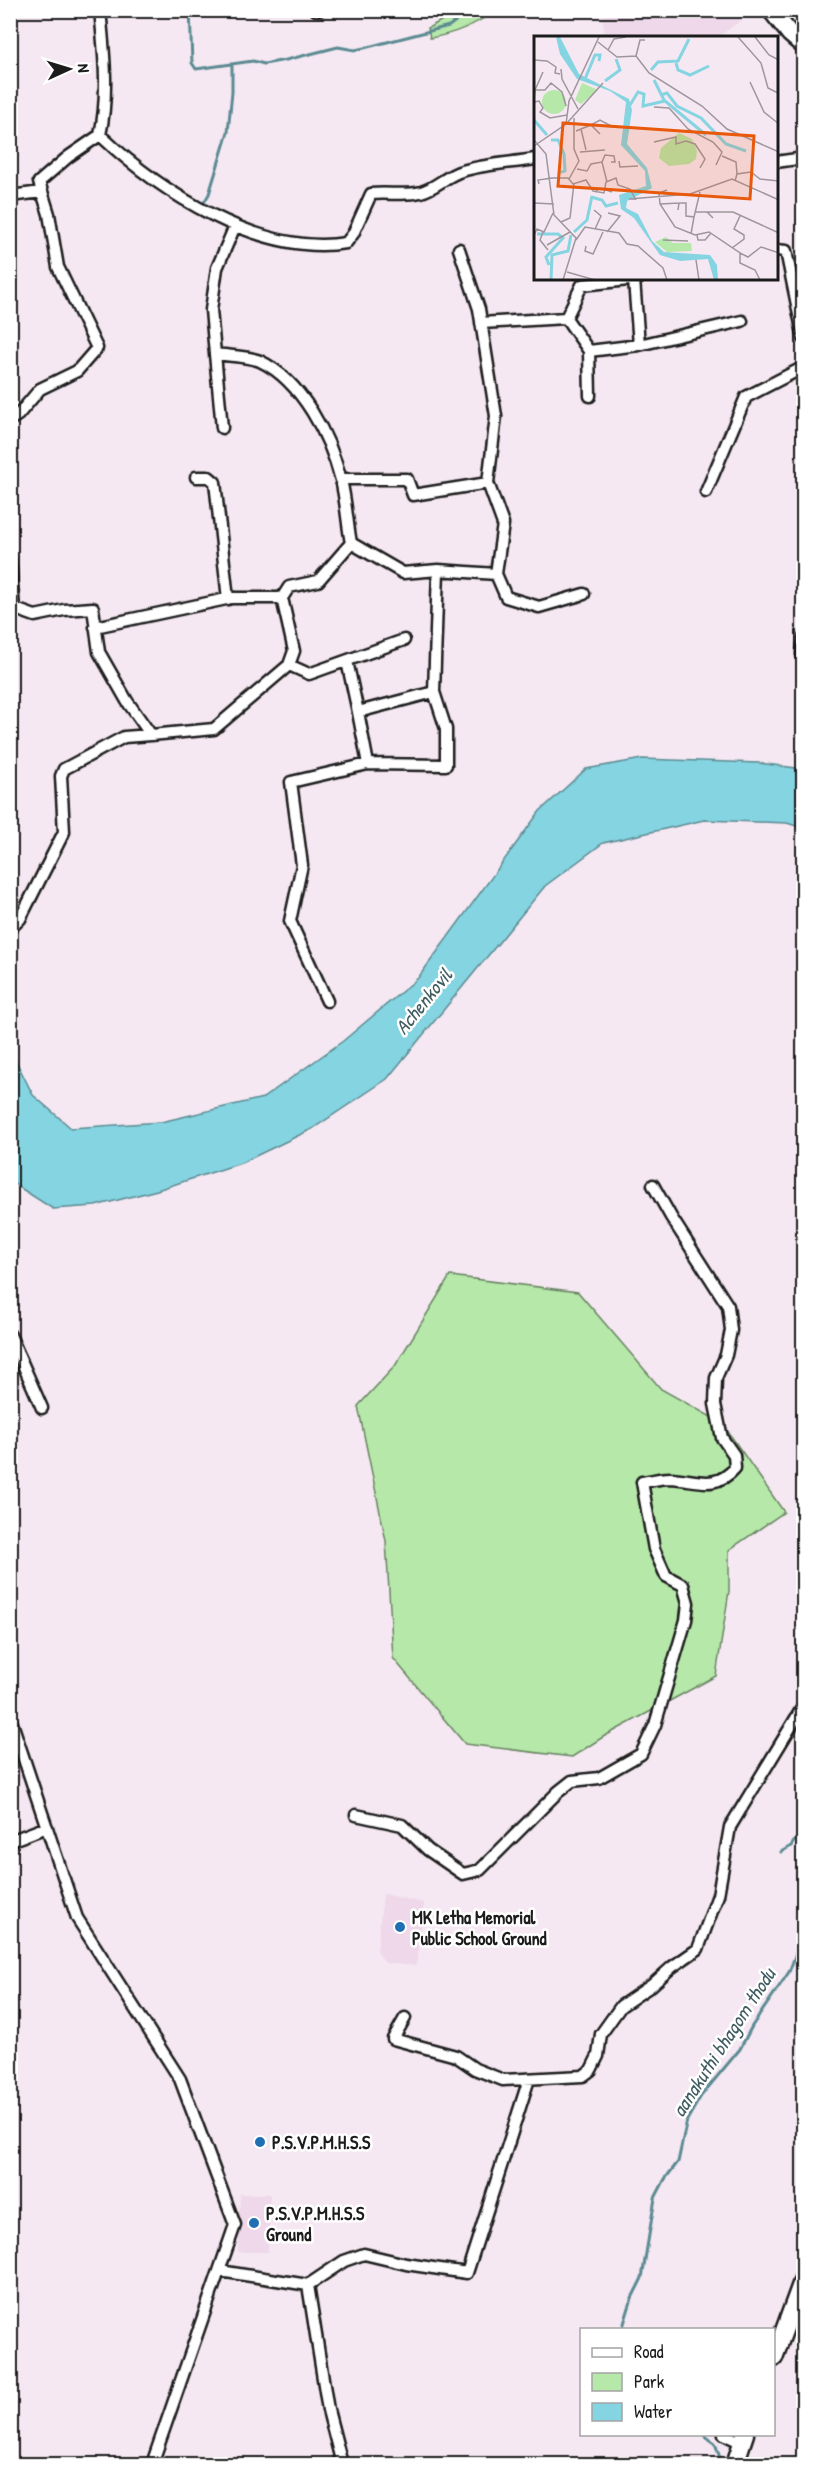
<svg xmlns="http://www.w3.org/2000/svg" width="814" height="2475" viewBox="0 0 814 2475" font-family="'Patrick Hand',sans-serif">
<rect width="100%" height="100%" fill="#f5e8f2"/>
<filter id="ink" filterUnits="userSpaceOnUse"><feTurbulence type="fractalNoise" baseFrequency=".0167" numOctaves="2"/><feDisplacementMap in="SourceGraphic" scale="12" xChannelSelector="R" yChannelSelector="G"/><feConvolveMatrix kernelMatrix="1 2 1 2 8 2 1 2 1" color-interpolation-filters="sRGB"/></filter>
<g filter="url(#ink)">
<path fill="#eed8e9" d="M631,11L745,10L748,15L718,37H605L602,16Z
M17,1746L24,1775L16,1785L11,1787V1748Z
M383,1894L424,1903L416,1966L385,1963L377,1951Z
M240,2194H270L268,2252H238Z"/>
<path fill="#b5e8a9" stroke="#688262" stroke-width="1.5" d="M459,11H495C475,25 455,34 430,38L428,28Z
M450,1276L578,1292L661,1389L722,1423L784,1512L729,1550V1591L716,1676L603,1737L572,1757L465,1744L393,1658L386,1541L358,1406L395,1366Z"/>
<path fill="#85d4e1" stroke="#5b8a92" stroke-width="1.5" d="M642,759L759,763L803,769V828L787,823L704,820L603,843L545,886L387,1079L312,1129L241,1163L157,1190L95,1206L53,1209L11,1182V1051L33,1095L71,1128L161,1122L263,1098L343,1041L418,978L540,811L586,769Z"/>
<g fill="none" stroke-linecap="round" stroke-linejoin="round">
<path stroke="#5b8a92" stroke-width="3" d="M190,10L192,63L196,69L253,61L264,64L286,60L338,47L355,50L364,48L449,26L470,10
M202,206L209,194L228,132L232,92V64
M781,1852L791,1846L804,1827
M622,2330L632,2298L642,2278L655,2198L665,2179L678,2162L687,2120L701,2096L740,2049L752,2026L789,1972L798,1948L804,1942
M702,2434L715,2443L722,2464"/>
<defs>
<path id="minor" d="M316,10H319
M100,135C159,191 260,257 346,243L353,234L371,194C388,192 404,196 421,192C436,188 447,175 462,171C485,164 511,163 535,159
M776,162L804,158
M10,196L42,192
M459,249L479,309L496,416L488,483L503,524L496,574
M776,250L786,251L804,339
M634,280L639,345L742,321
M566,318L589,351L639,345
M481,323L566,318L582,285L638,279
M589,351L590,396
M215,354L222,428
M10,420L18,415L40,389L77,371L97,348L58,267L49,214L39,182L68,157L100,135C109,95 104,51 100,10
M196,477H209L215,482L228,599
M341,479H407L413,495L488,483
M706,492L746,397L804,367
M10,559L14,608L12,612
M438,570L496,574L506,597L539,607L584,594
M10,607L35,616L64,610L93,608L99,652L127,701L151,735L124,737L64,769L61,776L64,832L20,919L10,929
M95,627L231,598H282L289,587L318,581L351,543C347,522 346,500 341,480C330,437 302,381 260,361C248,356 228,356 215,354L211,310L217,268L235,226
M802,654L804,638
M347,661L358,712L434,692L438,570L403,573L351,543
M289,665L309,674L404,640
M358,712L368,764L446,765V729L434,692
M151,735L214,729L289,665L294,651L282,598
M327,1001L290,921L302,865L291,782L368,764
M10,1335L42,1408
M10,1717L77,1918L180,2079L235,2225L152,2464
M356,1815L402,1825L428,1850L463,1874L480,1870L558,1792L572,1781L599,1778L641,1754L655,1725L686,1620L688,1603L683,1585L666,1576L654,1549L642,1482C651,1481 660,1478 670,1478C697,1479 715,1491 735,1468L734,1455L722,1438L715,1404L716,1378L726,1355L731,1330L728,1306L671,1217L653,1185
M10,1841L47,1827
M405,2018L393,2039L456,2056L475,2069L503,2080L583,2076L591,2070L598,2056L601,2034L621,2006L652,1985L672,1967L698,1949L718,1895L730,1827L804,1705
M220,2271L308,2285L328,2410L342,2464
M308,2285L344,2261L364,2254L406,2264L467,2273L529,2079
M724,2434L742,2443"/>
<path id="secondary" d="M771,10L790,34L804,46
M774,2358L804,2276
M735,2464L745,2434"/>
</defs>
<use href="#minor" stroke="#1c1c1c" stroke-width="15"/>
<use href="#secondary" stroke="#1c1c1c" stroke-width="21"/>
<use href="#minor" stroke="#fff" stroke-width="10"/>
<use href="#secondary" stroke="#fff" stroke-width="16"/>
</g>
</g>
<g fill="#1f6fb2" stroke="#fff" stroke-width="2">
<circle cx="400" cy="1927" r="6"/>
<circle cx="260" cy="2142" r="6"/>
<circle cx="254" cy="2223" r="6"/>
</g>
<g text-anchor="middle" dominant-baseline="central" stroke-width="5" stroke-linejoin="round" paint-order="stroke">
<g font-size="18" font-weight="bold" fill="#1c1c1c" stroke="#fff" text-anchor="start">
<text x="412" y="1917">MK Letha Memorial<tspan x="412" dy="21">Public School Ground</tspan></text>
<text x="272" y="2142">P.S.V.P.M.H.S.S</text>
<text x="266" y="2213">P.S.V.P.M.H.S.S<tspan x="266" dy="21">Ground</tspan></text>
</g>
<g font-size="20" font-style="italic" fill="#415c61" stroke="#fff">
<text transform="translate(423 1001) rotate(-51)">Achenkovil</text>
<text transform="translate(723 2042) rotate(-57)">aanakuthi bhagom thodu</text>
</g>
</g>
<g transform="translate(534 36)">
<rect width="244" height="244" fill="#f5e8f2"/>
<path d="M48,47L64,54L47,68L41,64ZM8 66a12 12 0 1 1 24 0a12 12 0 1 1-24 0ZM145,97L158,103L163,115L162,123L155,128L135,130L125,122L127,112ZM132,201L139,207H157L158,215L133,216L121,206Z" fill="#b5e8a9"/>
<path d="M22,1H26L45,38L95,63L98,74L93,108L113,132L118,152L93,165L92,172L104,178L118,205L130,216L176,219L183,229L184,244H180L174,223L146,225L126,219L100,182L87,173L85,159L112,150L111,135L87,109L92,66L76,55L43,43L26,18Z" fill="#85d4e1"/>
<path fill="none" stroke="#85d4e1" stroke-width="3" d="M142,27L144,34L156,39L175,30M117,34L124,26L144,25L155,3M51,43L61,19H66L65,25M120,44L130,64M71,45L86,34L82,23M127,59L133,57L143,70L167,82L192,108L212,115M96,69L104,56L110,58L109,70L131,65L172,99M0,84L13,99M17,104H24L30,118L31,135L24,137M57,161L68,164L72,170L84,167M40,196L53,184L58,160M3,198H24L29,202L12,221L15,229M17,244L18,219L34,215L37,199"/>
<path fill="none" stroke="#9e969c" stroke-width="1.5" d="M204,1L227,27L234,52L244,57M221,1L235,19L245,24M64,6L83,21L102,20L115,37L168,70L193,93L245,116M74,14L80,3L92,1M102,20L106,4H111M0,24L13,25L22,31L21,37L26,38M27,33L28,43L44,73M216,46L230,76L245,88M1,54L9,36M0,63L1,54H11L17,47L28,56L32,70M0,66L5,65L9,72L6,76L16,82L33,79M120,71L135,72L154,93L179,106L188,116L182,129M33,87L69,47M57,89L66,84L79,91M47,93L57,89L66,98M42,95L47,93L52,114M0,104L12,118L20,179L42,202L29,244M120,106L142,101V108L152,105L161,108L171,123L166,132M0,110L32,88L35,65L65,1M46,116L71,114M188,120L202,126L203,138M85,125L86,131L104,130M68,126L71,119L80,120L81,126H77M43,133L53,135L57,128L68,126L73,146M35,143L45,125L40,113V82M201,145L203,138L217,136L226,143L245,145M5,148L4,144L18,142H34L39,148L52,144L59,155L70,157L72,146L82,142L84,149L96,153L102,164M133,154L125,157L126,168L141,191L161,199L175,196L206,217V227L221,234L226,244M61,156L66,152L78,156M95,163L156,158L198,143L245,164M0,167L20,168M145,167H152V180L160,181L157,198M126,168L145,167L144,174M60,174L67,180L61,193M162,176H173L179,182M173,176H199L245,197M160,181L166,156M27,186L36,182L40,147M9,196L6,204L14,214M73,196L86,180L74,177M0,199L3,193L10,196L19,177M163,199L164,204H171L177,197M42,204L51,191L85,197L93,208L104,210L129,232L133,244M129,204L154,205M13,209L36,196M52,210L51,215L59,218L69,196M198,212L210,203V199L200,193L206,180M206,217L214,221L227,211L245,217M162,224L165,244M33,236L61,244"/>
<path fill="#e8590c" fill-opacity="0.15" stroke="#e8590c" stroke-width="3" d="M29,87L220,100L216,163L24,150Z"/>
<rect width="244" height="244" fill="none" stroke="#1c1c1c" stroke-width="3"/>
</g>
<rect width="814" height="2475" fill="none" stroke="#fff" stroke-width="36"/>
<rect x="18" y="18" width="778" height="2439" fill="none" stroke="#1c1c1c" stroke-width="2" filter="url(#ink)"/>
<rect x="580" y="2328" width="195" height="108" fill="#ffffff" stroke="#a4a4a4" stroke-width="1.5"/>
<rect x="592" y="2348" width="30" height="9" fill="#ffffff" stroke="#a4a4a4" stroke-width="1.5"/>
<text x="634" y="2358" font-size="18" fill="#1c1c1c">Road</text>
<rect x="592" y="2373" width="30" height="18" fill="#b5e8a9" stroke="#a4a4a4" stroke-width="1.5"/>
<text x="634" y="2388" font-size="18" fill="#1c1c1c">Park</text>
<rect x="592" y="2403" width="30" height="18" fill="#85d4e1" stroke="#a4a4a4" stroke-width="1.5"/>
<text x="634" y="2418" font-size="18" fill="#1c1c1c">Water</text>
<g transform="translate(69 69) rotate(86)" stroke="#ffffff" stroke-width="4.5" paint-order="stroke">
<path d="M0-4.5L10 22L0 15L-10 22Z" fill="#1c1c1c"/>
<text y="-9" font-size="16" font-weight="bold" text-anchor="middle" fill="#1c1c1c">N</text>
</g>
</svg>
